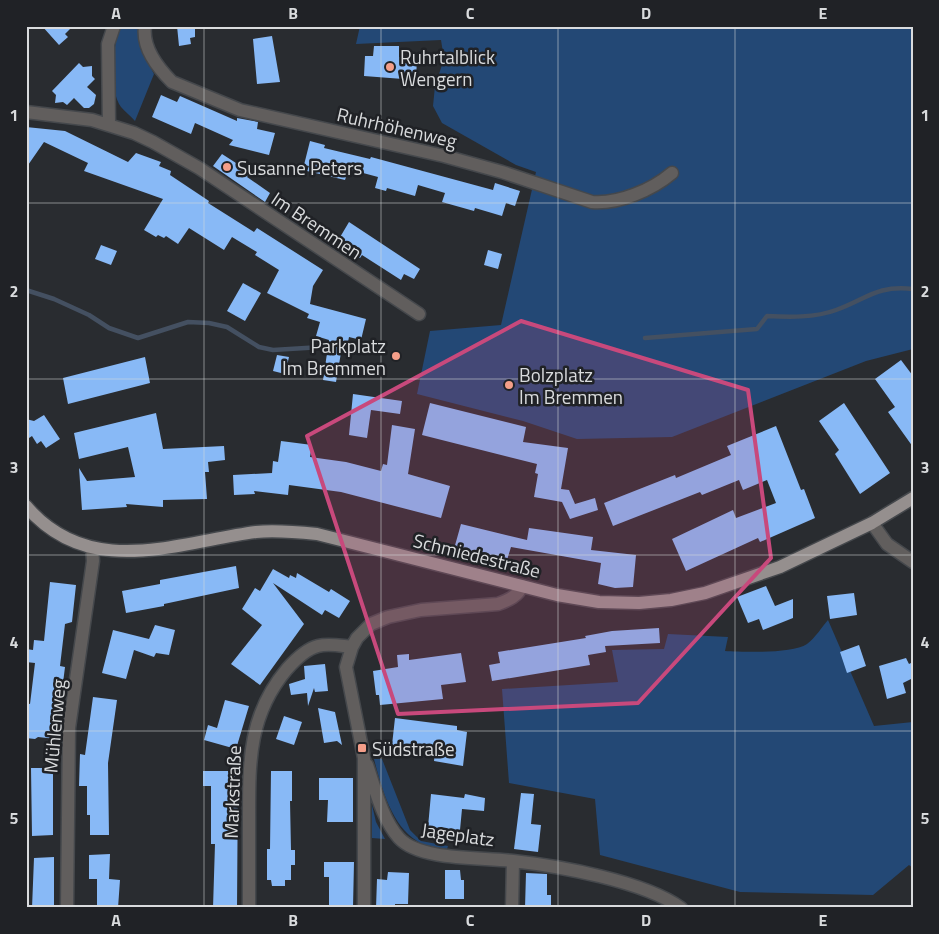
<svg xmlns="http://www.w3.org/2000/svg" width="939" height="934" viewBox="0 0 939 934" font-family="'Titillium Web',sans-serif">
<rect width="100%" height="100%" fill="#292c30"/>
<path fill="#234875" d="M120,26H141L140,48L154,74L135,121C131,116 125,112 121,107C108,89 113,46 120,26Z
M360,26H913V349L866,361L672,437L577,439L523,421L417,394L430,331L501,325L536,172L516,165L442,123L433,106L435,86L444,59L441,40L356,44Z
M828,620L874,726L913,722V868L909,865L873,895L740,892L600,855L595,799L509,783L502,689L618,682L612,650L664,649L668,634L728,637L725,651C744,652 792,654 807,644C815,638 822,627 828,620Z
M374,759H382L410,830L421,841L448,846L447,849C437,847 425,847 417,841C391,825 381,786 374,759Z
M372,805L376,822L385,839L372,838Z"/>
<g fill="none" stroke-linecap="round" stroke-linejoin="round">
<path stroke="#445061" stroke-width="4.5" d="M26,290L54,299L89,315L109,328L138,338L188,322L209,323L227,327L259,347L273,350L354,345
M645,338L757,329L767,316C788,317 815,318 836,310C867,299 876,285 913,289"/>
</g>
<path fill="#88b9f6" d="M42,26H73L65,34L68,37L59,45Z
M177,26H195V37L190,38L191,44L179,46Z
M272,36L280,82L257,84L253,39Z
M374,46H399V57L417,58L416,80L364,76L365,56H373Z
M79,63L83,67L92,66V76L95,79L87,87L96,95L94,104L89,108H84L74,98L67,105L63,102L55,103L56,95L52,91Z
M161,95L177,102L180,96L237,121V118L258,122L257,129L275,133L269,155L229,145L233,140L195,123L191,134L152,117Z
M26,127L65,131L128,162L136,153L161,162L159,166L171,171L170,175L209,201L208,203L254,232L257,228L323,270L313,286L310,304L366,319L361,340L349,337L348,342L343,341L336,382L323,380L329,340L316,336L320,322L307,318L309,314L267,293L279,270L255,255L257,252L232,237L224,250L189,228L178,244L166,236L164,238L158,235L156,237L144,230L163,199L84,171L88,163L44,142L26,168Z
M310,141L325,145L324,148L370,159L371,157L493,190L495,183L520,191L515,206L506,203L502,216L475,208L474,211L442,202L445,193L418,185L415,196L387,188L386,191L375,188L378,177L352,170L351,175L347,174L345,180L307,171L309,166L304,165Z
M222,154L250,172L247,177L270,193L265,202L213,166Z
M349,222L420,269L414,279L404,274L401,280L362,255L360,258L336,244Z
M101,245L117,251L111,265L95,259Z
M488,250L502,254L498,269L484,265Z
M243,283L261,293L245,321L227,311Z
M277,355L289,357L285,374L273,371Z
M145,357L150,383L68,404L63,378Z
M901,360L913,376V447L888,412L895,407L875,379Z
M353,394L402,401L400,414L371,410L367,438L349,435Z
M430,403L526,427L523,442L568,448L561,489L569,490L575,504L595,498L598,510L570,519L562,502L534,497L538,474L535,473L537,464L422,435Z
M844,403L890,473L860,494L835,454L839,450L819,421Z
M156,413L163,449L224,446L225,460L208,462L209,472H205L207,499L163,500V507L126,504L127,507L82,510L79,468L87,481L135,477L128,447L79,459L74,433Z
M44,415L60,439L46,448L41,441L37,444L32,436L26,440V419L34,421Z
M392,425L415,429L408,474L450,486L441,518L341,492L289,485L288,495L254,491L255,494L234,495L233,475L272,473L273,461L278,462L281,441L312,445L310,457L346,462L381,471L383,464L387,465Z
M776,426L801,490L804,489L815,518L760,542L758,538L686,571L672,539L733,510L736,518L776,503L767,480L743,490L739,480L702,495L700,492L613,526L604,503L675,475L676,478L731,455L727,446Z
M461,524L527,540L529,528L593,537L591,550L636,555L633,587L615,588L598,584L601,563L511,547L507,560L481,552L480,557L454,549Z
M236,566L239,588L164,604V606L126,613L122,591L160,584V580Z
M273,569L289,578L290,575L296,578L297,573L329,592L331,589L350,601L339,618L325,610L322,615L273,583L304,624L260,685L231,664L262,625L242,609L255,588L260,591Z
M50,582L76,585L72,622L65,624L60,666L65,667L56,739L38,737L35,739L26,738V703L30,704L35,663L26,662V649L33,650L34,640L44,641Z
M766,586L775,606L793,599V618L763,630L759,619L748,623L737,597Z
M854,593L857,615L830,619L827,596Z
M155,625L175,630L169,655L156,653L154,657L134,650L126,679L102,673L113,630L149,639Z
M659,628L660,643L605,646L606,652L588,655L590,665L492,681L489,665L500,663L498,652L586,638L585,636L612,631Z
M859,645L866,666L847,673L840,652Z
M461,653L466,682L441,685L443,699L380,705L379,695H376L373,671L398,667L397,655L409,654V660Z
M906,658L909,664L913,662V678L903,683L906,693L887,699L879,666Z
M325,664L328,691L315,692L314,688L308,706L307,693L291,695L289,684L305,679L304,666Z
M93,697L117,700L108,763L109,835H90V815H87V786H79L80,754L85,755Z
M225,700L249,706L236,749L204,740L208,725L217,728Z
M318,708L335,712L342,745L337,741L324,743Z
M284,716L302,722L294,745L276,739Z
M395,718L457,726V730L467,732L463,766L434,761L435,752L392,745Z
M31,768H53V835L32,836Z
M203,771H238L237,908H213L215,844H211V786H203Z
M271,771H292V801H290L291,850H295V865H291V880H285V886H272L271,880H267V849H270Z
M319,778H353V822H327L328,800H319Z
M521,793L534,794L531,824L541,825L538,852L514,849Z
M431,794L464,798L465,794L485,798L484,811L462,809L460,830L428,827Z
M110,854L109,879L120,880L118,908H97V879H89V855Z
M54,857V908H32L34,858Z
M324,862H354L353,907L329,906V877H324Z
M445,870H460L461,880H464V899H445Z
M388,872L409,873L408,904H395V908H376L377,879L387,880Z
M526,873L547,874V895H551V907L525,908Z"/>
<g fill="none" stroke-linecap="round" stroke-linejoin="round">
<defs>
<path id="minor" d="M145,26C142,48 157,67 172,82L240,110L444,156L502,172L592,202C619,204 652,190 672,173
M26,112L92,120L134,133L153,142L199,168L419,314
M109,124L108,44L114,26
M872,523L887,544L913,562
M367,765C375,788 382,819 399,838C420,861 482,857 513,861C558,866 644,881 681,908
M67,908L69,728L93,561L92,548
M249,908C249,877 249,847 249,816C249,760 249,714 287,669C295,660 306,649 318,646C329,643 341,646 352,647
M364,908V758L346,667L352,647L357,638L371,624L388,617L421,610L498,604C509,600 518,596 522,586
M512,908L513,861"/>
<path id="major" d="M26,506C89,580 175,543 256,532C276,530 297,532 317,534L557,595L599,602L639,603L671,600L705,593L780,567L872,523L913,498"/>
</defs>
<use href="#minor" stroke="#45484c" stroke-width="15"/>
<use href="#major" stroke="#45484c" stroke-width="15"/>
<use href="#minor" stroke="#615e5d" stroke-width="12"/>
<use href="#major" stroke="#958f8e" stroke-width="12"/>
</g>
<path fill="#c8497c" fill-opacity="0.2" stroke="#c8497c" stroke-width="4" stroke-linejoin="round" d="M521,321L748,390L771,558L638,703L398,714L307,436Z"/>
<path fill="none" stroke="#d9dbdd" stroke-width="1" stroke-opacity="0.55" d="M204,26V908M381,26V908M558,26V908M735,26V908M26,203H913M26,379H913M26,555H913M26,731H913"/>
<g fill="#f49e89" stroke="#202226" stroke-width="2">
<circle cx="390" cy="67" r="5"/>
<circle cx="227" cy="167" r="5"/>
<circle cx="396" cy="356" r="5"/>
<circle cx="509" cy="385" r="5"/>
<rect x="357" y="743" width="10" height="10" rx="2.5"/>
</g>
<g text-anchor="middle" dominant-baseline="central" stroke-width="5" stroke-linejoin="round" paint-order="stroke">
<g font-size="19" fill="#d9dbdd" stroke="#202226" text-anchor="start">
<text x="400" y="56">Ruhrtalblick<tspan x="400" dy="22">Wengern</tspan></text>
<text x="237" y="167">Susanne Peters</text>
<text x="386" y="345" text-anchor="end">Parkplatz<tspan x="386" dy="22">Im Bremmen</tspan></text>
<text x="519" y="374">Bolzplatz<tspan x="519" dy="22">Im Bremmen</tspan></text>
<text x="372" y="748">Südstraße</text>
</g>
<g font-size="19" fill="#d9dbdd" stroke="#202226">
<text transform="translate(397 127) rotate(13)">Ruhrhöhenweg</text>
<text transform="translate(317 225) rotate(34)">Im Bremmen</text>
<text transform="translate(477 555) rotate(14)">Schmiedestraße</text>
<text transform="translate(54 726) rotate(-85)">Mühlenweg</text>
<text transform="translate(232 792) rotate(-88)">Markstraße</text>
<text transform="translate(458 834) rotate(8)">Jageplatz</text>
</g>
</g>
<rect width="939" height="934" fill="none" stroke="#202226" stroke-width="55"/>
<rect x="28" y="28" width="884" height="878" fill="none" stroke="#d9dbdd" stroke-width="2"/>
<g font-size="16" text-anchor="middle" font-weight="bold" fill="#d9dbdd">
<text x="116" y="19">A</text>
<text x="293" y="19">B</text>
<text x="470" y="19">C</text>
<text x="646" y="19">D</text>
<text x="823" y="19">E</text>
<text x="14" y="121">1</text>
<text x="925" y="121">1</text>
<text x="14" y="297">2</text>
<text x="925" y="297">2</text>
<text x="14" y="473">3</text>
<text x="925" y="473">3</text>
<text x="14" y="648">4</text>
<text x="925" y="648">4</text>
<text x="14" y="824">5</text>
<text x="925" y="824">5</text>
<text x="116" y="926">A</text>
<text x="293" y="926">B</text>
<text x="470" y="926">C</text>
<text x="646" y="926">D</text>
<text x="823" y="926">E</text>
</g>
</svg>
